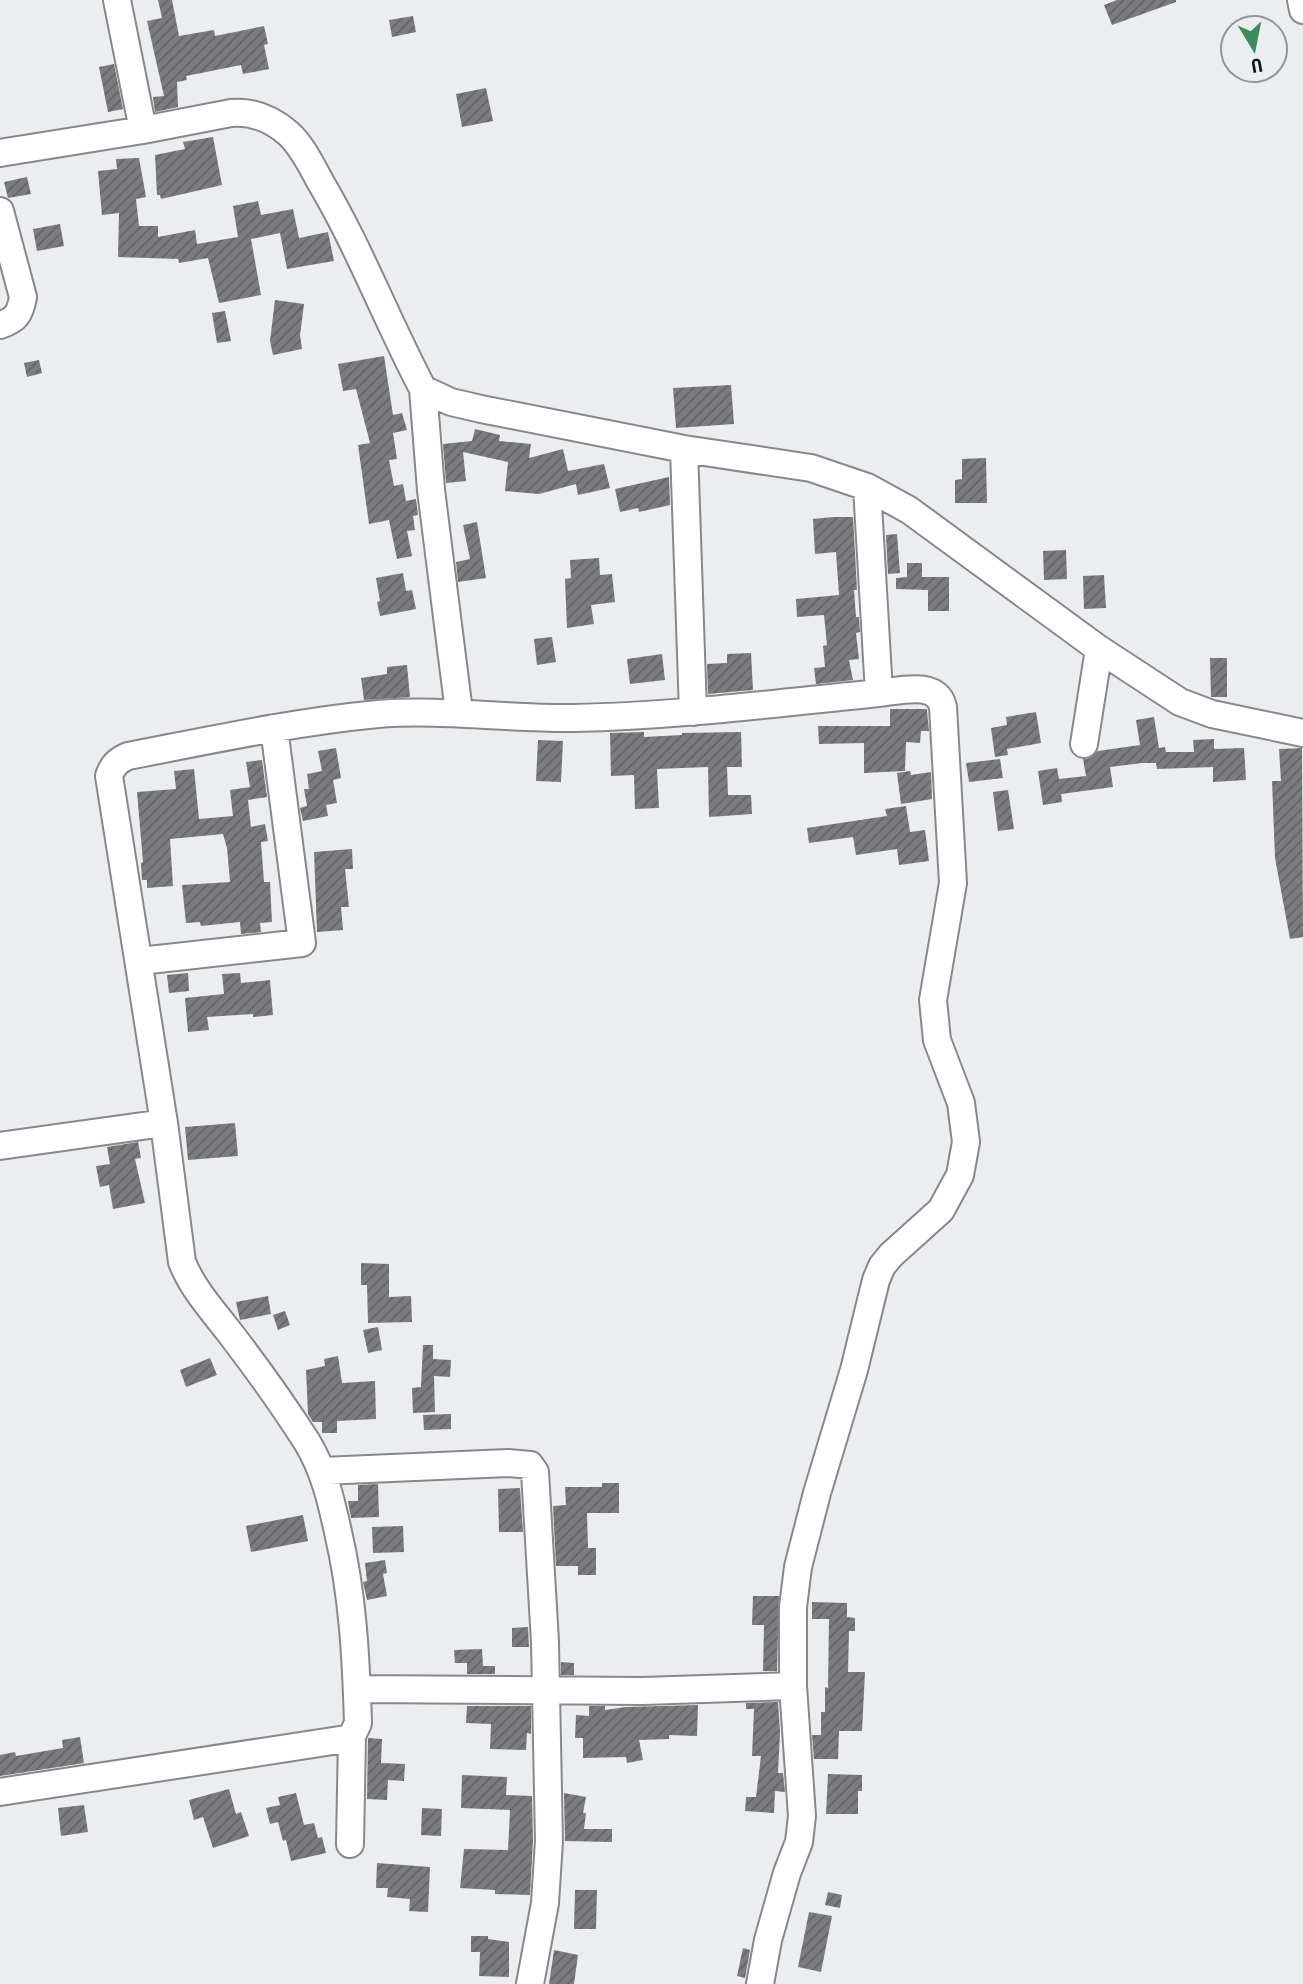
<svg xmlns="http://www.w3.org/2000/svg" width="1303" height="1984" viewBox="0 0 1303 1984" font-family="'Roboto Condensed',sans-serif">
<defs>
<pattern id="building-hatch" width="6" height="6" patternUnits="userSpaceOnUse" patternTransform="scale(1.75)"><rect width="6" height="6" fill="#7b7c80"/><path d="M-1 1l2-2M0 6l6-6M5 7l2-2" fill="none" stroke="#646468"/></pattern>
</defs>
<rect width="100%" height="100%" fill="#ecedf1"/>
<path fill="url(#building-hatch)" d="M158,0H172L179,36L214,30L215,36L264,26L268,44L264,45L269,69L243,74L241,65L186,76L187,80L177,82L178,107L155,112L153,97L164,96L147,21L162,18Z
M1117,0H1176V2L1112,25L1104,5Z
M413,16L416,32L392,37L389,20Z
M114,64L123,109L108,112L99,67Z
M486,88L493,121L462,127L456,94Z
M213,137L222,185L161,199L160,195H157L155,155L185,149L183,142Z
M139,158L146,197L136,199L139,226H158V237L195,230L197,244L238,237L233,206L258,201L261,215L293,209L299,238L328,232L334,261L287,269L280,233L251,239L261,295L219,303L208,258L179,263L178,259L118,257L119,213L102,215L98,171L117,169L116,159Z
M27,177L31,194L8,198L4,182Z
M60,224L64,246L37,251L33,229Z
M275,300L304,304L300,335L302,349L273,355L270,341Z
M225,311L231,341L217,343L212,313Z
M384,356L393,415L402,413L407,430L393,433L397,459L389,460L394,486L403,484L406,501L416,499L418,515L413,516L415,530L407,531L412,556L397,559L389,520L369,524L358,445L370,443L356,389L343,391L338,364Z
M39,360L42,373L27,377L24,363Z
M731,385L734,424L676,428L673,388Z
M475,429L500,435L499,441L531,444L529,458L563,449L568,471L604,464L610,488L578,495L576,484L539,494L505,491L508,462L463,452L466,481L446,483L443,444L472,441Z
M986,458L987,503H955V480L962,479V459Z
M669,477L670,505L639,512L638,508L620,512L615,489Z
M833,517H853L857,590H854L856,617H859V620L860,632L856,633L859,659L849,660L853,680L816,684L814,668L825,667L823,646L827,645L824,615L797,617L796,599L839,595L836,552L815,554L813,519Z
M477,522L486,578L458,582L456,562L470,559L463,525Z
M897,534L900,573L888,574L886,535Z
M1066,550L1067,579L1044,580L1043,551Z
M599,558L600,575L612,574L615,602L591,605L594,624L567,628L565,579L571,578L570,560Z
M907,563H922V577H949V611H928V590L896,589V578L907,577Z
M403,573L406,591L412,590L416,609L380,616L377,602L380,601L376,578Z
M1104,575L1106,608L1084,609L1083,576Z
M552,637L556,662L537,665L534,639Z
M751,653L753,690L708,694L707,664L727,663V654Z
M662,654L665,680L630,684L627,659Z
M1210,658H1227V697H1211Z
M407,665L410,697L364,700L361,678L387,674V667Z
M890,709H927V711L929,731H921L920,743L906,742L905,771L864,773V743L819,744L818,726H890Z
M1036,712L1041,743L1007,749L1008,755L995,757L991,728L1007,725L1006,717Z
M1154,717L1159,748L1165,747L1166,752H1194L1193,740L1214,739V749L1244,748L1246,780L1213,782V767L1157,769L1156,763H1142L1110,767L1113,787L1061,794L1062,802L1043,805L1038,771L1057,768L1059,779L1086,776L1083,759L1090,758L1098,751L1140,745L1136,720Z
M644,732V737L682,735V733L741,732L742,767H727L728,795H751L752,814L709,817L708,767L657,769L659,808L635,809L634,775L611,776L610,733Z
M538,740L563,741L561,782L536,781Z
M336,748L341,778L333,780L337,803L326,805L328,816L303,821L300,808L307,806L304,789H309L307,774L322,771L318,751Z
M1302,748L1303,937L1290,939L1275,858L1272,781H1281L1279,749Z
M1000,759L1003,778L969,782L966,763Z
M262,760L267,797L248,800L251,827L265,824L268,841L261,842L264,882H270L272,922L260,923L261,932L241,934L240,922L201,926L200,922L186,923L182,885L230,882L227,848L223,834L170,839L173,886L147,888V880H142L141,863L143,862L137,792L176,789L174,771L194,769L199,819L233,816L230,790L250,787L246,762Z
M910,771L911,775L931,772L932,799L901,804L897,773Z
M1008,790L1014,829L998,831L993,792Z
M906,806L910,832L925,830L929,861L899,865L897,849L856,855L853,837L809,843L807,828L887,816L885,809Z
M352,849L353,869H345L349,907H341L343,930L317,932L314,852Z
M188,973L189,991L169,993L167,975Z
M240,973L241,983L270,980L273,1015L253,1017V1014L207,1017L209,1030L188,1032L185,998L224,994L222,974Z
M235,1123L238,1156L188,1160L185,1127Z
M138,1142L141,1158L135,1159L145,1203L113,1209L109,1185L100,1187L96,1166L110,1164L107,1147Z
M361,1263L389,1264V1297L411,1296L412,1322L368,1323L367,1285H361Z
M268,1296L271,1314L240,1320L236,1302Z
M285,1311L290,1325L278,1330L273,1315Z
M378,1327L382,1350L368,1353L363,1330Z
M423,1345H433V1359L451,1360L450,1377L434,1376L435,1412L413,1413L412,1388L421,1387Z
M338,1356L342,1383L375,1381L376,1419L337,1421V1433H322V1422H313L308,1414L306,1370L325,1366L324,1359Z
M210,1358L217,1375L186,1387L180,1370Z
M451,1414V1429L424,1430L423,1415Z
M602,1483H619V1513H587L588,1548H596V1575H578V1566H556L553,1506L566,1505L565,1487H602Z
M378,1484L379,1517L351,1518L348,1501H358V1485Z
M520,1488L523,1532H499L498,1489Z
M303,1515L308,1541L251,1552L246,1526Z
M403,1526L404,1552L373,1553L372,1527Z
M385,1560L387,1573L383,1574L387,1596L367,1600L363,1582L367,1581L365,1563Z
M753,1596H779L777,1671H763L764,1625H752Z
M812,1602L847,1603V1617L855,1618V1631H849L848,1672H865L862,1731H839L838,1759H814L812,1735H821V1712H825V1687L828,1688L829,1619H812Z
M528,1627L529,1647H512V1628Z
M482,1649L483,1666H495V1674H467V1663H455L454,1650Z
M561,1662L574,1663V1675H561Z
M778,1702L780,1732L778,1773H783L785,1792L775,1791L774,1813L745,1811L746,1797H756L761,1756H752L754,1709H746V1703Z
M698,1705L697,1736L669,1735V1739L639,1740L643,1760L627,1763L626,1757L583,1758V1738H575L576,1715L589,1716V1706H605V1710L626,1707Z
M467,1706H531V1734L527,1733L526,1750L490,1749L491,1724L466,1723Z
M80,1737L84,1763L0,1776V1755L15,1752L16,1756L63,1748L62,1740Z
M368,1738L382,1739L381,1763L405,1764L404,1781L388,1780L387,1800L367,1799Z
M828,1774L862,1775V1791H858V1814H826Z
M462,1775L507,1777L506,1795L532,1796L533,1841L530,1895L495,1894V1890L460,1888L464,1849L508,1850L510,1810L461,1808Z
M229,1789L236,1814L241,1812L249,1836L213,1848L203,1817L194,1820L189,1800Z
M296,1793L304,1825L314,1823L318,1838L322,1837L326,1853L291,1861L286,1840L283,1841L278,1822L270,1824L266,1808L280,1805L278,1797Z
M564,1793L586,1797L583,1813H586L584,1829H612V1842L565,1841Z
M84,1805L88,1832L61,1836L58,1808Z
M422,1808L442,1809L441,1836L421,1835Z
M377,1863L430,1867L428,1912L409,1911L410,1899L387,1897L388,1888H376Z
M575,1890H597L596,1929H574Z
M828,1892L842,1895L840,1908L825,1905Z
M809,1912L832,1916L821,1972L798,1967Z
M471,1936H488V1939L509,1942V1977L479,1976L480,1952H471Z
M743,1948L750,1950L745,1978L737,1976Z
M554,1950L578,1955L574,1984H549Z"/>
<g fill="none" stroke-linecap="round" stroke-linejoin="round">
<defs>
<path id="minor" d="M117,0L143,130
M1301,0L1303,10
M0,153L143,130L231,113C253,111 272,119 289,134C303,147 312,167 321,183C360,249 387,321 423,389L451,402L481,409L684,449L811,468L867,487L909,510L1099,649L1180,702L1212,714L1303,733
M0,211L23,297C20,314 16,320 0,325
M423,389L431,490L459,712
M684,449L693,712
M1084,744L1099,649
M140,961L302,943L274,728
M0,1146L164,1123L109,776C113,765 117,761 128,756C211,740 294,722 378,714C444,709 508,719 574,718C676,716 778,703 879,693L867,487
M322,1471L508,1463L530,1465L535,1472L545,1642L549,1841L545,1903L530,1984
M357,1689L643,1691L793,1686
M0,1792L346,1739L352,1736L358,1723C356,1658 353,1596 338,1532C331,1500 324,1470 307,1442C284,1406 259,1371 233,1337C215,1313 193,1290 182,1262L164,1123
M350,1844L352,1736
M760,1984L768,1940L787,1873L799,1842L802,1816L793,1686V1607L798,1567L817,1493L854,1370L876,1280L882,1266L891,1255L941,1210L960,1175L966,1142L961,1103L937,1040L933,1000L953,883L943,707C937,680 900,691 879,693"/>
</defs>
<use href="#minor" stroke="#87888c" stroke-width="30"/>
<use href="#minor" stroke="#fff" stroke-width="26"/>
</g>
<g transform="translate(1254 49) rotate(170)"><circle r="33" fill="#ecedf1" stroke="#959699" stroke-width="2"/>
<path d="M0-5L12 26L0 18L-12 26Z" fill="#3a8c5e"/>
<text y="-10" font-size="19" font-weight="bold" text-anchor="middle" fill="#131415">U</text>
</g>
</svg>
